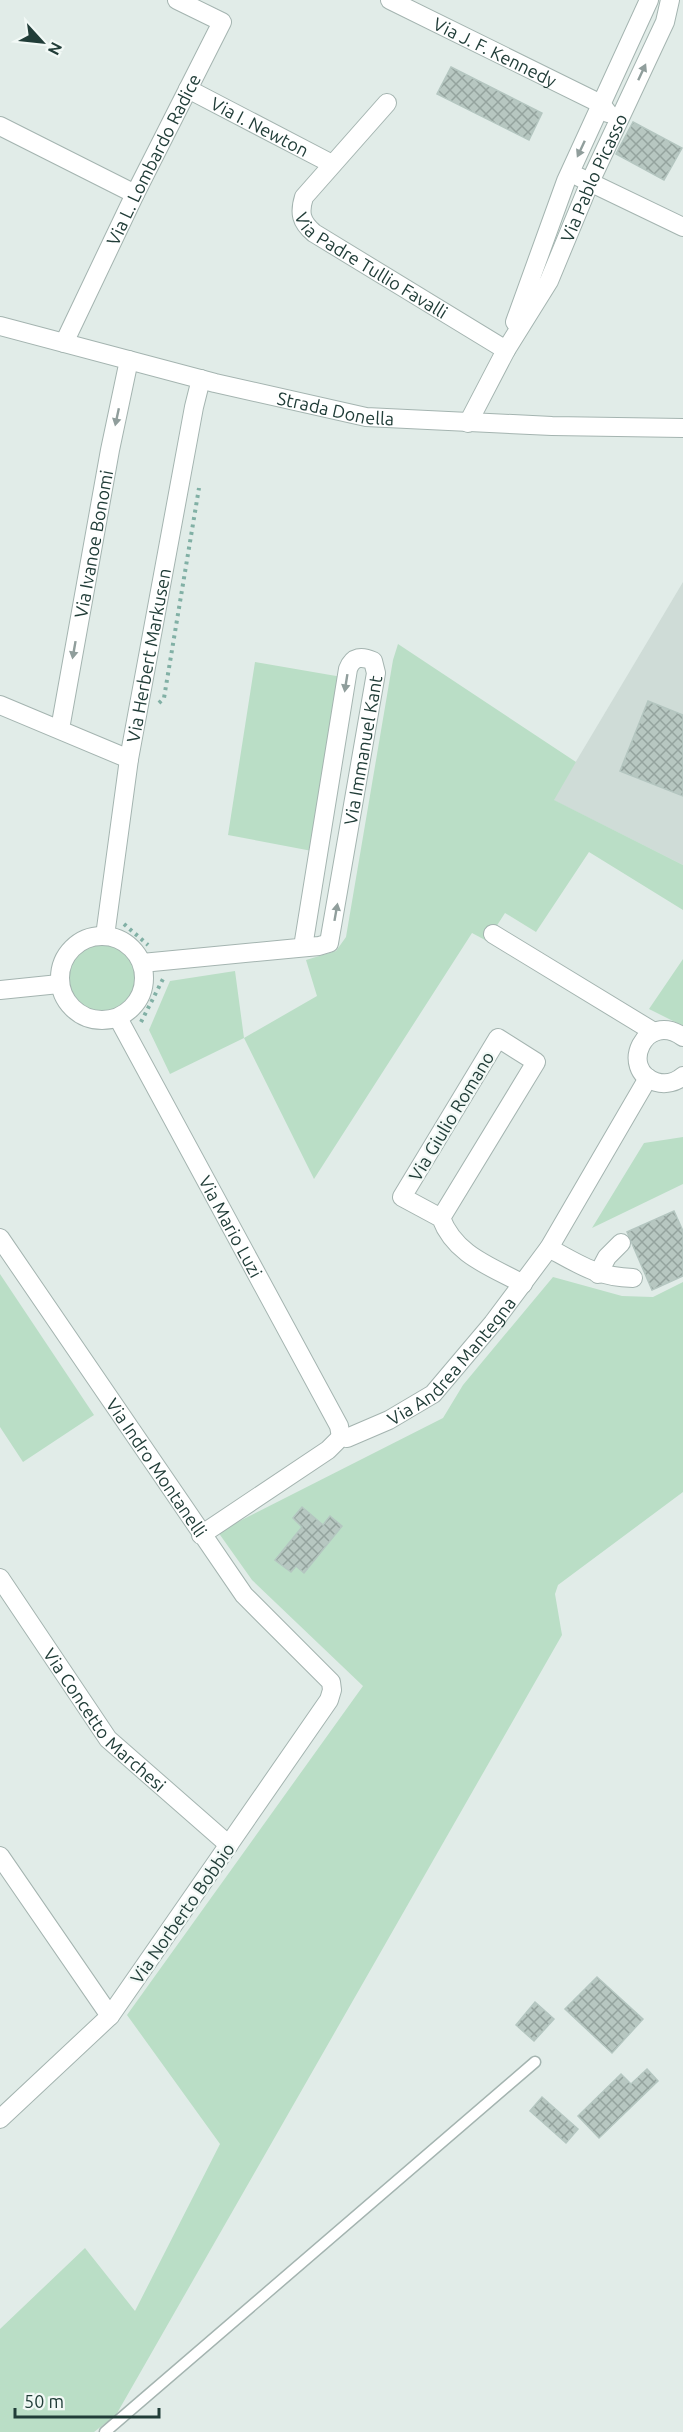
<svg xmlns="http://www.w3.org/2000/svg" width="683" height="2432" viewBox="0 0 683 2432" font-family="Ubuntu,sans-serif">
<defs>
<pattern id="building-cross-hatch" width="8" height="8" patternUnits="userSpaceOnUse" patternTransform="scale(1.5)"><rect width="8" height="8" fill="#b7c7c1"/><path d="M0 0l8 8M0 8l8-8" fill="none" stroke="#94a39e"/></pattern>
</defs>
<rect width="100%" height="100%" fill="#e1ece8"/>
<path fill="#cfdcd7" d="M683,582V865L553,800Z"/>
<path fill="#badec6" d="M398,644L576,762L554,800L683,865V910L589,852L536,932L505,913L487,941L472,933L314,1179L244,1038L170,1074L149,1030L170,981L235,971L244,1038L317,996L306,960L336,951L346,937L393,660Z
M255,662L342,677L312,851L228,835Z
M65 980a36 36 0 1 1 72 0a36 36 0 1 1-72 0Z
M683,959V1026L649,1009Z
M683,1137V1184L592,1228L644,1143Z
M0,1274L94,1415L23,1462L0,1427Z
M553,1277L622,1296L653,1297L683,1282V1492L558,1585L555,1594L562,1635L116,2415L94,2432H0V2329L85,2248L135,2311L220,2144L127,2015L363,1686L252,1580L218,1532L443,1418L463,1385Z"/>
<path fill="url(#building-cross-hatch)" stroke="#b4c6c0" stroke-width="1.5" d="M451,67L542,113L529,140L437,94Z
M633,122L682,148L664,180L616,154Z
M648,701L683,715V796L620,771Z
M674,1211L683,1231V1276L652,1290L627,1232Z
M302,1507L323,1525L330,1516L342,1526L304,1573L296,1566L291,1572L275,1560L302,1527L293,1518Z
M597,1977L643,2019L612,2053L565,2009Z
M535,2002L554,2019L534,2041L516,2025Z
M647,2069L658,2081L599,2138L578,2116L621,2074L631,2084Z
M542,2097L578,2129L566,2143L530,2111Z"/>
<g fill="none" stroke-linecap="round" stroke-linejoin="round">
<defs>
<path id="service" d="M105,2432L535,2062"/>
<g id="minor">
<path id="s1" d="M390,0L601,104L608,113"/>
<path id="s2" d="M188,89L332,164"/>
<path id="s3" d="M387,103L304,197C299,213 301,222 314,233L506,350"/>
<path d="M0,126L135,194"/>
<path d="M579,177L683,227"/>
<path d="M515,322L566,181L649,0"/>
<path id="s4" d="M64,343L135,194L222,22L177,0"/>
<path id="s5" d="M468,423L506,350L549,281L590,182L665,22L670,0"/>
<path d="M0,705L129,759"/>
<path id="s6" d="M60,729L110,450L129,360"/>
<path d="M493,934L654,1032"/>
<circle cx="102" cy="978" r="42"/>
<path id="s7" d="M105,936L129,759L194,407L201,379"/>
<path id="s8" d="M142,963L319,946L329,943L376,673L373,661C362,656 353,656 348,669L303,947"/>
<path d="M0,990L59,984"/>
<path id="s9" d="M118,1018L339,1426L341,1437"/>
<path d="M683,1037C645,1010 618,1070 656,1082C666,1085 676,1082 683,1076"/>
<path d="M441,1218L536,1062L498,1038L402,1197L441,1218C455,1255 490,1266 523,1284"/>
<path id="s10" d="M0,1238L244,1595L331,1682L332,1690L329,1700L110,2016L0,2119"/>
<path d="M549,1248C580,1265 597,1277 633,1278"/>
<path d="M598,1274L607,1257L621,1243"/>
<path id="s11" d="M201,1535L328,1450L341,1437L347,1438L389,1420L433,1394L493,1323L549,1248L648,1078"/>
<path id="s12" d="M0,1578L108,1739L229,1845"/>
<path d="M0,1856L110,2016"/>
</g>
<g id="tertiary">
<path id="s13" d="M0,326L215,383L366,417L552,426L683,428"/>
</g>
</defs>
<use href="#service" stroke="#a4b4b0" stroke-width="13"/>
<use href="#minor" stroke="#a4b4b0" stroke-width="20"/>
<use href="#tertiary" stroke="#a4b4b0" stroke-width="20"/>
<path stroke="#81b0a5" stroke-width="4" stroke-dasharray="3 4.5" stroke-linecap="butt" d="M159,703L164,698L199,488
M124,924L148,945
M141,1022L163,979"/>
<use href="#service" stroke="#fff" stroke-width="10"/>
<use href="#minor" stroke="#fff" stroke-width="18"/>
<use href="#tertiary" stroke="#fff" stroke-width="18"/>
</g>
<defs><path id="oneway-solid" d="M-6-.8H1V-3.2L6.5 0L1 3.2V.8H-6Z" transform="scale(1.5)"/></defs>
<g fill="#909e9c">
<use href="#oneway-solid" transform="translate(642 72) rotate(-65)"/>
<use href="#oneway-solid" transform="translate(581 149) rotate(115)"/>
<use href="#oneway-solid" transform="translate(117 417) rotate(102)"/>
<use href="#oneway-solid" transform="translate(74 650) rotate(100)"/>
<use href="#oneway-solid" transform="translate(346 683) rotate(99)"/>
<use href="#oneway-solid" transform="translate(336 912) rotate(-80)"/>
</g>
<g text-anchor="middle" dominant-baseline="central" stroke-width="4.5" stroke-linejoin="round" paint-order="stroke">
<g font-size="18" fill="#213d38" stroke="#f2f9f6">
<text stroke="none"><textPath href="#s1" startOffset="117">Via J. F. Kennedy</textPath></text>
<text stroke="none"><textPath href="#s2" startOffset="81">Via I. Newton</textPath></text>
<text stroke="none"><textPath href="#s4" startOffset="204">Via L. Lombardo Radice</textPath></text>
<text stroke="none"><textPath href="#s5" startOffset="276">Via Pablo Picasso</textPath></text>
<text stroke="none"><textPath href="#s3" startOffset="231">Via Padre Tullio Favalli</textPath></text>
<text stroke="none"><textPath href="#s13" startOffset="346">Strada Donella</textPath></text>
<text stroke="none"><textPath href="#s6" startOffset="188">Via Ivanoe Bonomi</textPath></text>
<text stroke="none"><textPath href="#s7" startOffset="284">Via Herbert Markusen</textPath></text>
<text stroke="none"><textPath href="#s8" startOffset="384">Via Immanuel Kant</textPath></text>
<text transform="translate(451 1116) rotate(-59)">Via Giulio Romano</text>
<text stroke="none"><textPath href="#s9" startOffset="237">Via Mario Luzi</textPath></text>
<text stroke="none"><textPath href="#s11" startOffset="310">Via Andrea Mantegna</textPath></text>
<text stroke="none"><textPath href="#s10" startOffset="278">Via Indro Montanelli</textPath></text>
<text stroke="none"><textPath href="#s12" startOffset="177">Via Concetto Marchesi</textPath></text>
<text transform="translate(182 1913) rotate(-55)">Via Norberto Bobbio</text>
</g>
</g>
<g transform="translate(42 42) rotate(117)" stroke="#f2f9f6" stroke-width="4.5" paint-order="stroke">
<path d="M0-4.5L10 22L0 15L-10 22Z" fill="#213d38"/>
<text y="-9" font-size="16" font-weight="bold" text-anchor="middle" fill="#213d38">N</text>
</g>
<path d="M15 2408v9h144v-9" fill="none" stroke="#213d38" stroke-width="3"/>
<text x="24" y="2408" font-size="18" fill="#213d38" stroke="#f2f9f6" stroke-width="4.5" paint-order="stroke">50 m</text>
</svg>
